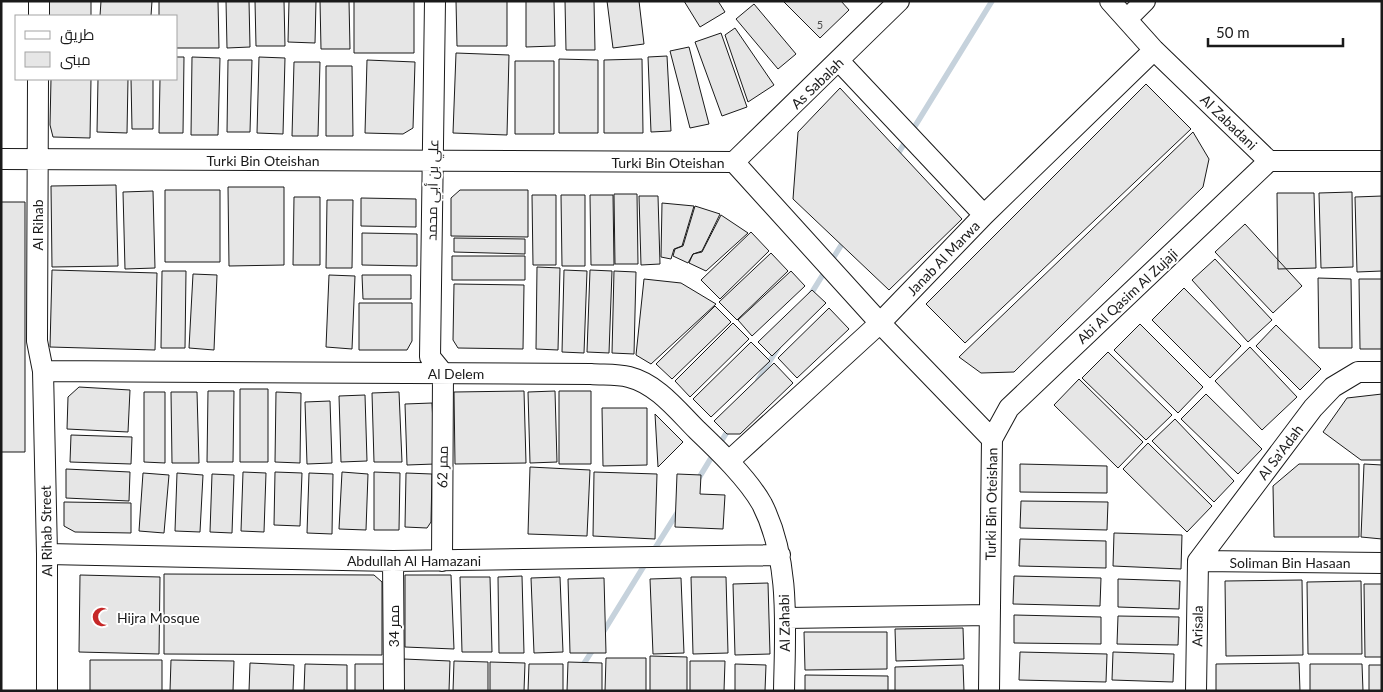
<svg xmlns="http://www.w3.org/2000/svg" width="1383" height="692" viewBox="0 0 1383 692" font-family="Lato,Cairo,sans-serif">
<rect width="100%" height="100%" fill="#fff"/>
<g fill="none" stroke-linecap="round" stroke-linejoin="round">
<path stroke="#c6d2dc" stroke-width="5.5" d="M912,131L992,1
M896,157L907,139
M809,297L845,239
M758,380L778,348
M697,481L730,427
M652,553L679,510
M602,634L647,561
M581,668L594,648"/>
</g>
<path fill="#e6e6e6" stroke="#1a1a1a" d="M49,1H91V16H48Z
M101,1H152L151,16H100Z
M159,1H218L219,48H176V16H159Z
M226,1H249L250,47L227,48Z
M255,1H284L285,46H256Z
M289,1H316L315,43L288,42Z
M320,1H349L350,49H321Z
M354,1H414V53H354Z
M456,1H507V46H457Z
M526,1H554L555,46L526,47Z
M565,1H594L595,50H566Z
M607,1H639L644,44L613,48Z
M684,1H718L725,12L700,27Z
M783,1H841L849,10L820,38Z
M754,4L796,54L778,69L736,19Z
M735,28L774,85L748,102L725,35Z
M721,33L747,107L722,116L695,42Z
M689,47L709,124L690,128L670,51Z
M456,53L509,55L507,135L453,133Z
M667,56L671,131L651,132L648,57Z
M176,57H184L183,133H159L160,79H176Z
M192,57L220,58L218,135H191Z
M259,57L285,58L283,134L257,133Z
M559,59L598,60V133H559Z
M642,59L643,133H604V60Z
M228,60H252L250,132H227Z
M367,60L415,62L413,128L403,134L365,133Z
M515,61H554V134H515Z
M294,62H320L318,136H292Z
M326,66H352L353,136H326Z
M51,79H91L90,138L53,137L50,125Z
M98,79H128L127,133L97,132Z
M131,79H153V129H132Z
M1146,84L1191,129L965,343L926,304Z
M840,88L962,219L889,290L793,199L798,132Z
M1193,132L1209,159L1203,187L1014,372L981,373L959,357Z
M116,185L118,266L52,267L51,186Z
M228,187H284V265L229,266Z
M165,190H220V262H165Z
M460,190H528V237L451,236V198Z
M153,191L155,268L125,269L123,192Z
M1352,192L1353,267L1321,268L1319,193Z
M1277,193H1314L1316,268L1278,269Z
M614,194H637L638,264H615Z
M532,195H556V265H533Z
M561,195H585V266H562Z
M590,195H613L614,265H591Z
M639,196H658L660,264L641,265Z
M1382,196V271L1357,272L1355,197Z
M294,197H320V265H293Z
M361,198L416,199V227L361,226Z
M327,200H353L352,268H326Z
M1,202H25V452H1Z
M662,203L694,206L682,246L674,249L671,259L661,257Z
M695,206L720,214L702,251L693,254L688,263L673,256L675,249L683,246Z
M721,215L748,233L706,271L689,263L693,254L702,252Z
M1245,224L1302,286L1273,313L1215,252Z
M751,232L769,251L720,299L701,280Z
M362,233L417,234V266L362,265Z
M454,238L525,239V254L454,252Z
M771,253L788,271L737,320L719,302Z
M452,256H525V280H452Z
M1215,259L1272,320L1248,342L1192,280Z
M537,267L560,268L558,350L536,349Z
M52,270L157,273L155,350L50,347Z
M564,270L587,271L584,353L562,352Z
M590,270L612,271L609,353L587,352Z
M162,271H186L185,348H161Z
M614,271L636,272L634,354L612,353Z
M791,271L805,286L752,336L738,320Z
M193,274L217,275L214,350L189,348Z
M329,275L355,276L352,349L326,347Z
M362,275H411V299H363Z
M1318,278L1351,279L1352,348H1319Z
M644,279L681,283L716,304L651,364L636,355Z
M1359,279H1382V349H1360Z
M454,284L524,285L523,349L458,348L453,340Z
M1184,288L1241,346L1210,378L1152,320Z
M812,290L826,303L772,356L758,342Z
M359,303H412V341L407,350H359Z
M715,306L731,322L672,379L656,364Z
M829,308L849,329L797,378L778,358Z
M733,323L749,339L690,397L675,381Z
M1140,324L1203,387L1178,413L1114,350Z
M1276,325L1321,369L1300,390L1256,346Z
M751,342L770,361L711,417L693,399Z
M1250,347L1297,397L1262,430L1215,381Z
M1108,352L1172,415L1146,440L1082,378Z
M774,363L793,383L740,434H727L714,421Z
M1079,379L1143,442L1118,468L1054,405Z
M79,387L130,390L128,432L67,429L68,397Z
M240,389H268V462H240Z
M208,391H234L233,462H207Z
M524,391L526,463L455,464L454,392Z
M555,391L557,462L530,463L528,392Z
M559,391H591V464H559Z
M144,392H165V463L144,462Z
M171,392H197L199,463H172Z
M276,392L301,393L300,463L275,462Z
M399,392L402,462H374L372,393Z
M1206,394L1262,449L1238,474L1181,419Z
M1382,394V460H1361L1323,432L1347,398Z
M365,395L367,461L341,462L339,396Z
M330,401L332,463L307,464L305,402Z
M432,403L435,464L407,465L405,404Z
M602,408H647V465L603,466Z
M655,414L683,442L658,467Z
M1175,419L1234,481L1214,502L1152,441Z
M71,435L132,437L131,464L70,462Z
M1148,443L1212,506L1187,532L1123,469Z
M1020,464L1107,466V493L1020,492Z
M1299,464H1359V537H1274L1273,486Z
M1364,464L1382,465V539L1361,537Z
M530,467L590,470L587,536L528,534Z
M66,469L130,472L129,501L66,498Z
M243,472L266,473L264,532L241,531Z
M275,472L302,473L300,526L274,525Z
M342,472L368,474L366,530L339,529Z
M374,472L400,473L399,530H374Z
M594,472L657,474L655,539L593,536Z
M143,473L169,475L164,533L139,531Z
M177,473L203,475L200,532L175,531Z
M309,473L333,474L332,534L307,533Z
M406,473L432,474L431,522L427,528L405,527Z
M212,474L234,475L232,533L210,532Z
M677,474L701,475L700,494L725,495L723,529L675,527Z
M1021,501L1108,502L1107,530L1020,528Z
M64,502L131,503V533L75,532L64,526Z
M1114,533L1182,535L1181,569L1113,566Z
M1020,539L1106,541V568L1019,566Z
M164,574L374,575L382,582V655L164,654Z
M80,575L160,577L159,654L79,652Z
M405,575H451L454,649L405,647Z
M522,576L524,653H499L498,577Z
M1014,576L1101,578L1100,606L1013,604Z
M460,577H490L492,652H462Z
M560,577L563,652L534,653L531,578Z
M691,577H726L728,653L693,654Z
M604,578L606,653H570L568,579Z
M681,578L684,653L653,654L650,579Z
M1118,579L1180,581L1179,609L1118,607Z
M1302,580L1303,655L1226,656L1225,581Z
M1361,581L1362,654H1308L1307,582Z
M768,583L770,654L735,655L733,584Z
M1364,584H1382V657H1365Z
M1014,615L1101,617V644L1014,643Z
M1118,616L1179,617L1178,645L1117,644Z
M963,628L964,659L896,661L895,629Z
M804,632H887V669L805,670Z
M1020,652L1107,654L1106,682L1019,680Z
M1113,652L1174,654L1173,682L1112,680Z
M650,656L687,657V691H650Z
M606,658H646V691H605Z
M404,659L450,661L449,691H403Z
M90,660H162V691H90Z
M171,660L234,661L233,691H170Z
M454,661L488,662V691H453Z
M690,661H725L724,691H690Z
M490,662L525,663L524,691H490Z
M568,662L602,663V691H567Z
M250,663L294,665L293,691H249Z
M1299,663L1300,691H1216V664Z
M305,664L347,665V691H304Z
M355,664H387V691H355Z
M529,664H563V691H528Z
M735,664L766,665L765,691H735Z
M1310,664H1362L1363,691H1310Z
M963,665L964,691H895V667Z
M1369,665H1382V691H1369Z
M805,675L888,676V691H805Z"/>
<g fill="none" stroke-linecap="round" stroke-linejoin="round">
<defs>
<path id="minor" d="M435,1L430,357L443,373L442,561
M1110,1L1154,50L1269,161H1382
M39,16V1
M1127,19L1145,1
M839,61L984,215
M38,79L37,341L43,371L47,554V691
M1,159L734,162L880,323L992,439L989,691
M734,162L899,1
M43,371L591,374C603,375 617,374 629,377C657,384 677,410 697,430C718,450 748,479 762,504C791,561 785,629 784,691
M992,439L1009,408L1269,161
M729,461L880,323L984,215L1154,50
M47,554L393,561L780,555
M393,561L394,691
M1198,561L1313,408L1333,387L1358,372H1382
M1198,561L1382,563
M786,618L989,615
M1196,691L1198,561"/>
</defs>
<use href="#minor" stroke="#1a1a1a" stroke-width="22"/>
<use href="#minor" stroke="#fff" stroke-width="20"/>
</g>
<defs>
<symbol id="mosque-bare" viewBox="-9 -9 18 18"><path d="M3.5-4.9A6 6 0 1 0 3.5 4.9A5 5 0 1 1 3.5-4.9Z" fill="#c62828" stroke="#fff" stroke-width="2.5" paint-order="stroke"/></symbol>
</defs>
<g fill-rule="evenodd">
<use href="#mosque-bare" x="88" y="603" width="28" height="28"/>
</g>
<g text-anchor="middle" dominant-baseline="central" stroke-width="4" stroke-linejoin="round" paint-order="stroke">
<g font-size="11" fill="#4d4d4d">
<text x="820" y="24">5</text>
</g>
<g font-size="14" fill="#1a1a1a" stroke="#fff">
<text transform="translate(817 83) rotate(-44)">As Sabalah</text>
<text transform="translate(1229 122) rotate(44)">Al Zabadani</text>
<text x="263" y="160">Turki Bin Oteishan</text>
<text x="668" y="162">Turki Bin Oteishan</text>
<text transform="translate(432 190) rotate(-89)">علي بن أبي محمد</text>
<text transform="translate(37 225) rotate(-90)">Al Rihab</text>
<text transform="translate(943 258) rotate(-46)">Janab Al Marwa</text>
<text transform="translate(1127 296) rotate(-43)">Abi Al Qasim Al Zujaji</text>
<text x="456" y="373">Al Delem</text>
<text transform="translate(1280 452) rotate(-53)">Al Sa'Adah</text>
<text transform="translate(442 467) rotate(-89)">ممر 62</text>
<text transform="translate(991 504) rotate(-89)">Turki Bin Oteishan</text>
<text transform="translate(46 531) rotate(-91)">Al Rihab Street</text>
<text x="414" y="560">Abdullah Al Hamazani</text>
<text x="1290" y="562">Soliman Bin Hasaan</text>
<text transform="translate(784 623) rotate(-91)">Al Zahabi</text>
<text transform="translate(393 626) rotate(-90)">ممر 34</text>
<text transform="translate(1197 626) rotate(-89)">Arisala</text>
</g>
<g font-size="14" fill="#1a1a1a" stroke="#fff" text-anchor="start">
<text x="117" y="617">Hijra Mosque</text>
</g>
</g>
<rect width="1383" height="692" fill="none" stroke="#1a1a1a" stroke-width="5"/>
<rect x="15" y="15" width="162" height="65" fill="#ffffff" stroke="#a3a3a3"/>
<rect x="25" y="31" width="25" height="8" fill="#ffffff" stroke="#a3a3a3"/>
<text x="60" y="40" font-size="15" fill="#1a1a1a">طريق</text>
<rect x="25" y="52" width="25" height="15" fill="#e6e6e6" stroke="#a3a3a3"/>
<text x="60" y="65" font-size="15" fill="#1a1a1a">مبنى</text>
<path d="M1208 38v8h135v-8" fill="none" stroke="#1a1a1a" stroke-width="2.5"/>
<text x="1216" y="38" font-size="15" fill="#1a1a1a" stroke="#ffffff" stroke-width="4" paint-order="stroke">50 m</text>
</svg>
